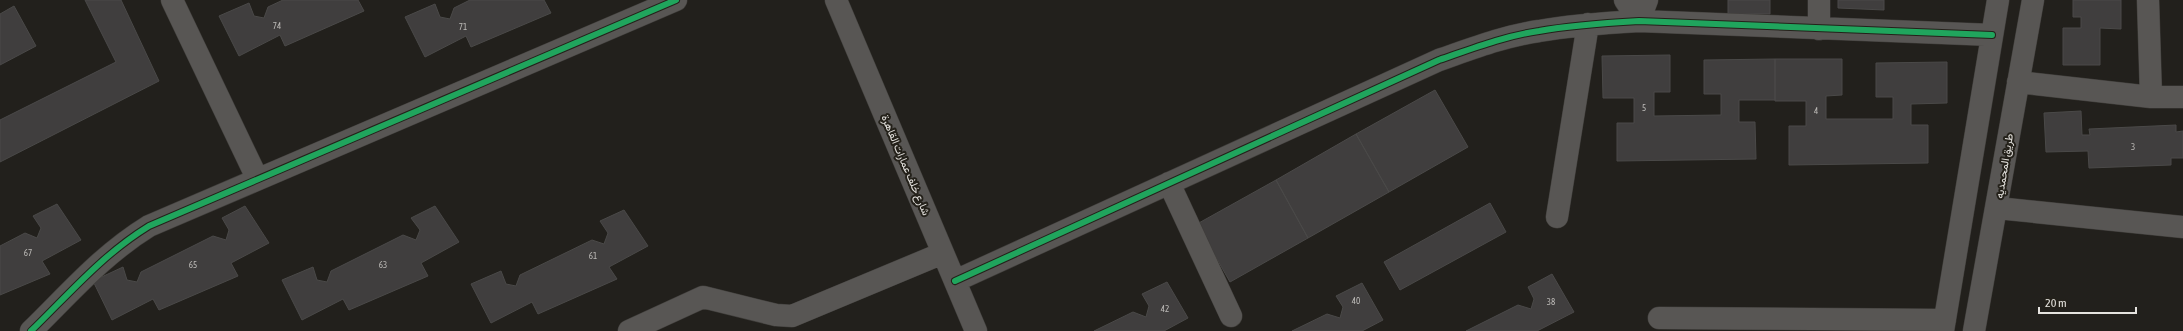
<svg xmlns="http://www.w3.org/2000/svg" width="2183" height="331" viewBox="0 0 2183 331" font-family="'Asap Condensed',Vazirmatn,sans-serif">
<rect width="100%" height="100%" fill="#22201c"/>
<path fill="#403e3e" stroke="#4a4948" d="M85,0H121L159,81L0,162V120L116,62Z
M283,0H358L364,11L285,46L280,35L239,56L219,16L249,3L254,16L264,18L268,7Z
M470,0H544L551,13L471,47L466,36L425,57L405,17L435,4L440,17L450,19L454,8Z
M1728,0H1770V14H1728Z
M1838,0H1884V10L1838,8Z
M2073,0H2121V29L2100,28V65H2063V28H2081V17H2073Z
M14,6L36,46L0,65V14Z
M1670,55V92H1654V116L1721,115V94H1704V60L1775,59V100H1739V122H1755L1756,159L1617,161V123H1634V98H1603L1602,56Z
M1775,59H1842V95L1826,96V119H1893V97H1876V63L1947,62V103L1911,104V125H1928V163L1789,165V126H1806V101H1775Z
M1435,90L1468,147L1389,192L1356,134Z
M2081,111L2082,135H2090L2089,129L2176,125V132L2183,131V158H2171V165L2089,168L2088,151L2046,152L2044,113Z
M1356,134L1389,192L1308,238L1276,180Z
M1276,180L1308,238L1230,282L1197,224Z
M1490,203L1506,232L1400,290L1384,262Z
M57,204L81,240L42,261L50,274L0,295V246L25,233L37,238L41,228L33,216Z
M245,206L269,243L231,263L238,276L159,310L153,299L112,320L93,281L123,267L127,280L137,282L141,272L213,236L226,240L229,230L222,218Z
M435,206L459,242L421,263L428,276L349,310L343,299L302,320L282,280L313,267L317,280L327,282L331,271L403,235L416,240L420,230L411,218Z
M624,210L648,246L609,267L617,279L538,314L532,302L491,323L471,284L501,271L506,284L516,286L520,275L592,240L604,244L608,233L600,221Z
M1552,274L1574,312L1537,331H1466L1518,305L1531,309L1534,299L1528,287Z
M1167,282L1188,318L1164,331H1094L1133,312L1146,317L1149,306L1142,294Z
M1362,283L1383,320L1362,331H1292L1327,314L1340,318L1343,307L1336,296Z"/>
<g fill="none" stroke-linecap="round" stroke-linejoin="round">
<defs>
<path id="minor" d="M172,0L257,178
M836,0L976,331
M1625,0L1639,21
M1819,0V29
M2148,0L2151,97
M1639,21L1647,0
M2018,82L2151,97H2183
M1169,183L1231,316
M1997,208L2183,227
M1557,217L1588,24
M955,281L1439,60C1471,49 1504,36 1539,31C1572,25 1605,23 1639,21L1992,35
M1659,318L1945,320
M31,331C70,293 102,255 149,226L676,0
M629,331L703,297L776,315L792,316L943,253
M1943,331L1998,0
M1974,331L2033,0"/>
</defs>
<use href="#minor" stroke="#3f3d3a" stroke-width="23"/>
<use href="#minor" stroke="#585654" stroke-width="22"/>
<defs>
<path id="cycleway" d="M955,281L1439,60C1471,49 1504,36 1539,31C1572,25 1605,23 1639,21L1992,35
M31,331C70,293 102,255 149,226L676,0"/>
</defs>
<use href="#cycleway" stroke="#24211a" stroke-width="8"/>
<use href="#cycleway" stroke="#20a55d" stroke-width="6"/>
</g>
<g text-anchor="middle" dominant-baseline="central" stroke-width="4" stroke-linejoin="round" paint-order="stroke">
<g font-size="9" fill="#bcbab7">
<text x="277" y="26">74</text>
<text x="463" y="27">71</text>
<text x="1644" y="108">5</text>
<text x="1816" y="111">4</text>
<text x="2133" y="147">3</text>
<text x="28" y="253">67</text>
<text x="593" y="256">61</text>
<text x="193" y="265">65</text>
<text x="383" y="265">63</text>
<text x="1356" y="301">40</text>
<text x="1551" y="302">38</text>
<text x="1165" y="309">42</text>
</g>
<g font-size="11" fill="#e5e3df" stroke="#24211a">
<text transform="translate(906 165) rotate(67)">شارع خلف عمارات القاهرة</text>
<text transform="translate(2004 166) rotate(-81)">طريق المحمديه</text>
</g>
</g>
<path d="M2039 307v6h97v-6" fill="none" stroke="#e5e3df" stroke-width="2"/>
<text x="2045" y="307" font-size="12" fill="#e5e3df" stroke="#24211a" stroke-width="3" paint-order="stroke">20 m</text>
</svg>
